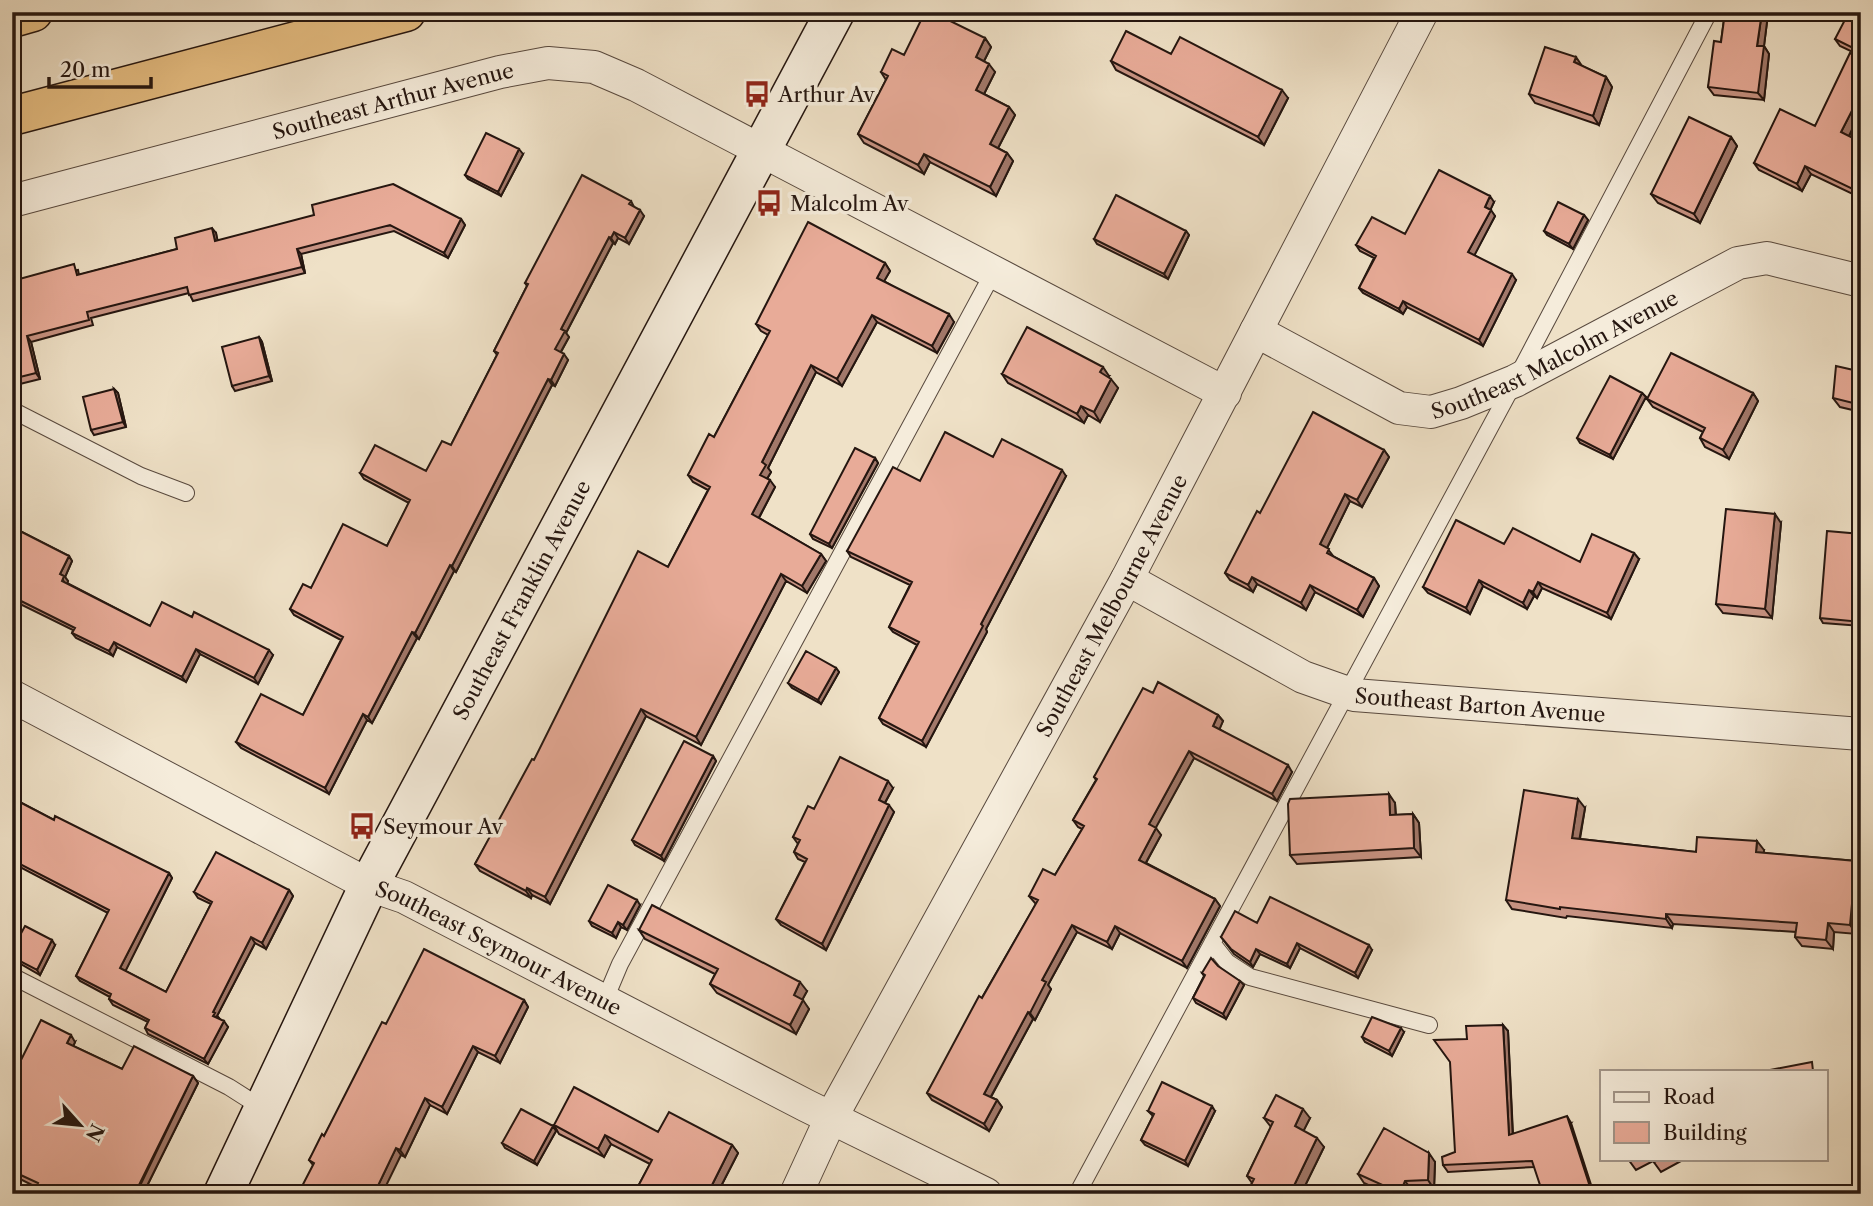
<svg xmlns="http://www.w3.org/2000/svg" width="1873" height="1206" viewBox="0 0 1873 1206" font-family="'Libre Caslon Text',serif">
<rect width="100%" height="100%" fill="#efe1c7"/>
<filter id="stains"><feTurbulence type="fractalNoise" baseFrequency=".00286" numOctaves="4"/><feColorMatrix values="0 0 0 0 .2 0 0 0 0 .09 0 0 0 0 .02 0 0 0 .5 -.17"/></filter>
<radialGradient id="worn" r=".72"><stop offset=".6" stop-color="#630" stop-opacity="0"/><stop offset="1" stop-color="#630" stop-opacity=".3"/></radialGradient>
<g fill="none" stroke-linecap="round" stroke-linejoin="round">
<defs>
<path id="lane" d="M12,410L141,476L186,493
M1212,943L1227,962L1250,977L1429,1025
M12,976L229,1087L262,1108
M604,1002L620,964L993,273
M1077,1194L1515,381L1709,12"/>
<g id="street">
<path id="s1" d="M12,201L500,72L548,63L594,67L636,85L1225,393"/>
<path id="s2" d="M1256,331L1399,408L1431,412L1461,403L1515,381L1738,263L1767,258L1861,281"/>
<path id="s3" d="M1127,579L1303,677L1354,695L1861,734"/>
<path id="s4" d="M12,696L369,885L404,897L807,1106L986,1194"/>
<path id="s5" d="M796,1194L831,1118L1127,579L1422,12"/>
</g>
<g id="secondary">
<path id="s6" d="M223,1194L369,885L835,12"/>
</g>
<path id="highway" d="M12,18L33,12
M12,116L406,12"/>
</defs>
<use href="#lane" stroke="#58493e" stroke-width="18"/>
<use href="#street" stroke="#58493e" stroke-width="34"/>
<use href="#secondary" stroke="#251610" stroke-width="41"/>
<use href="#highway" stroke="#251610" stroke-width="41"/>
<use href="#lane" stroke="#f5ecdb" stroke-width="16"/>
<use href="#street" stroke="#f5ecdb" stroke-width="32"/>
<use href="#secondary" stroke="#f5ecdb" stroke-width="38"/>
<use href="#highway" stroke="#e8c084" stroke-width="38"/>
</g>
<path fill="#c89383" stroke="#251610" stroke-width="2" d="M1725,12H1767L1768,14L1764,46L1769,54L1764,100L1714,95L1708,87L1721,42Z
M1861,12V56L1840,46L1835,39Z
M985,38L991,47L984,61L995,72L984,94L1009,107L1015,115L998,148L1007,153L1013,161L996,196L930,162L924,174L864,143L858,134L886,80L881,72Z
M1171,54L1288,98L1264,145L1116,70L1111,61Z
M1861,59V111L1849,136L1861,142V198L1811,174L1802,191L1759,170L1754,163L1815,126Z
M1582,66L1606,77L1612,87L1599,125L1535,103L1529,94Z
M1731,137L1737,146L1700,223L1658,203L1651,194Z
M523,154L501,196L468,179L465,175Z
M631,201L634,207L644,216L629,244L618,238L615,244L613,243L566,333L569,337L561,352L568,360L555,386L552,385L456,572L454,571L419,639L417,638L372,723L367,720L329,794L241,748L236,742L303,715L341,640L294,615L290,609L311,588L387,546L409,503L364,479L360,473L426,471L451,445L497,355L494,351L527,286L525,283Z
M1494,202L1490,210L1495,216L1474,255L1516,280L1483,346L1407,307L1403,314L1363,293L1359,288L1374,258L1360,251L1356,245L1405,234Z
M1584,215L1588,220L1573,249L1547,235L1544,231Z
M461,219L465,225L448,258L394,231L301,254L305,273L193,301L189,293L91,318L93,325L31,342L40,379L12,386V281L78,270L79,275L177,249L216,233L217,241Z
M1186,231L1189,235L1168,279L1097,244L1094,239Z
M885,263L890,271L884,281L954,322L937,353L877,322L842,386L816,372L768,468L771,472L767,479L775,487L759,518L821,554L826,561L807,593L786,581L701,745L646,716L550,904L532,895L531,898L480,871L475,864L534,760L668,567L708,490L693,482L688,475L714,437L768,335L761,331L756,324Z
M259,337L262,342L272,381L235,391L232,386Z
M1861,359V412L1840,407L1833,398L1858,371Z
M1002,374L1109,376L1108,377L1118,388L1100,422L1088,415L1084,423L1008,383Z
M114,389L118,393L126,427L94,435L91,430Z
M1642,393L1646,397L1613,459L1580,443L1577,438Z
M1753,393L1758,401L1729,459L1705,447L1700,438L1703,432L1653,407L1647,399Z
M1384,450L1389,457L1362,507L1350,501L1327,548L1334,557L1374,578L1379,586L1363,617L1315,592L1306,610L1257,584L1253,592L1230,580L1225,573L1260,513Z
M993,457L1066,476L986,629L987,632L926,747L883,724L879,718L917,645L893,632L889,627L910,585L851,557L847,551L920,481Z
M875,458L878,463L832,548L813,539L810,534Z
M1781,523L1772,618L1723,613L1716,604Z
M12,527L69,556L72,561L65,577L68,581L67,583L150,626L192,617L273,655L258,684L200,654L186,682L117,647L113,656L76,638L72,633L73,630L22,605L19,600L12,597Z
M1861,534V626L1823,623L1820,618Z
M1504,544L1580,562L1639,559L1611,619L1542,588L1537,598L1534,596L1527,609L1483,586L1470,614L1428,593L1423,587Z
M836,668L839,672L821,704L792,688L788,683Z
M1153,693L1218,715L1223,721L1219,729L1292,772L1277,801L1194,758L1155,828L1161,835L1146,863L1215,899L1220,906L1187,968L1120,933L1112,949L1077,932L1048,985L1051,989L1035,1020L1033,1019L991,1097L997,1100L1002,1107L989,1131L932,1100L927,1093L1036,904L1029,896L1055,875L1082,829L1078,827L1073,820L1096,780L1094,777Z
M713,756L716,761L664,861L635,845L632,840Z
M893,788L885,803L894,812L826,950L781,925L776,919L805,862L798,859L794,852L798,844L793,837L814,809Z
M12,798L54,820L169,873L172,878L125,971L166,992L211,904L198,898L194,892L289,890L293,896L266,949L255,943L217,1016L228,1027L208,1064L148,1034L145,1028L148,1022L113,1005L109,999L110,997L80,981L76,976L108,913L12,863Z
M1395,803L1396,815L1413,814L1419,823L1421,857L1297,864L1290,855Z
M1585,808L1580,839L1696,852L1764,850L1763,853L1856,861L1861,868V885L1857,934L1834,932L1833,949L1802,946L1795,937L1796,932L1673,924L1672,928L1567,916L1566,918L1512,909L1506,900Z
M640,905L627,930L621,927L616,938L592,926L589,921Z
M1257,923L1372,950L1358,978L1300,948L1290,968L1260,954L1253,967L1234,954L1221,937Z
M639,930L807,991L802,1000L809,1009L796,1034L717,993L710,984L715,974L645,939Z
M55,945L40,975L12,959V950Z
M1202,973L1244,985L1226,1019L1196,1003L1193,998L1204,976Z
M524,1000L528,1007L500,1063L478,1052L447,1114L430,1105L405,1157L401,1155L313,1165L309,1160L324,1136L386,1024Z
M1508,1031L1513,1134L1571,1123L1534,1167L1448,1172L1443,1165L1455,1152L1467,1039Z
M1404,1032L1392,1056L1365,1042L1362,1037Z
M75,1042L73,1046L122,1069L193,1076L198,1083L143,1194H32L36,1187L12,1175V1075L13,1076Z
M1148,1111H1215L1188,1166L1145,1145L1141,1140L1153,1116Z
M1264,1118H1310L1303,1131L1324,1147L1301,1194H1250L1248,1191L1252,1183L1247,1176L1271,1127Z
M554,1125L658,1132L732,1145L738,1153L717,1194H634L650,1164L611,1144L604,1157L559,1134Z
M556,1131L537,1165L505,1148L502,1143Z
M1628,1159H1682L1683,1160L1661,1172L1653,1161L1636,1170Z
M1435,1162L1434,1189L1412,1190L1410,1194H1387L1364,1183L1358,1174Z"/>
<path fill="#a2786a" stroke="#251610" stroke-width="2" d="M1762,12H1767L1768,14L1764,46L1769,54L1764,100L1758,93L1757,46Z
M985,38L991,47L982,65L976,57Z
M1576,57L1582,66L1574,62Z
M989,64L995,72L982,98L976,90Z
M1606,77L1612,87L1599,125L1593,116Z
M1282,90L1288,98L1264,145L1258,137Z
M1861,93V111L1847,140L1841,132Z
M1009,107L1015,115L996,152L990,144Z
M1731,137L1737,146L1700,223L1694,214Z
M519,149L523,154L501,196L498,192Z
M1007,153L1013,161L996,196L990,187Z
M924,154L930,162L924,174L918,165Z
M1805,166L1811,174L1802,191L1797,184Z
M1490,196L1494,202L1489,213L1485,207Z
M640,210L644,216L629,244L625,238Z
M1491,210L1495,216L1473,258L1468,252Z
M1584,215L1588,220L1573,249L1569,244Z
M461,219L465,225L448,258L444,253Z
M212,228L216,233L219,247L215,241Z
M1186,231L1189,235L1168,279L1164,274Z
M614,232L618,238L615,244L611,238Z
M609,237L613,243L566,333L569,337L559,355L555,349L561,329Z
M297,249L301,254L305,273L302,267Z
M885,263L890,271L882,285L877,278Z
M1512,274L1516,280L1483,346L1479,340Z
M1403,301L1407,307L1403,314L1399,309Z
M949,314L954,322L937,353L932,346Z
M872,315L877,322L842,386L837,379Z
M27,336L31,342L40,379L36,373Z
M259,337L262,342L272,381L269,376Z
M564,354L568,360L555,386L551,380Z
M811,365L816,372L768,468L771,472L765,482L760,475L762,462Z
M1103,367L1109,376L1106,381L1100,372Z
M548,379L552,385L456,572L452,566Z
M1111,379L1118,388L1100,422L1094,412Z
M114,389L118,393L126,427L123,422Z
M1642,393L1646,397L1613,459L1610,455Z
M1753,393L1758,401L1729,459L1723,450Z
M1081,406L1088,415L1084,423L1077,414Z
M1384,450L1389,457L1362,507L1357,500Z
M875,458L878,463L832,548L829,544Z
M1062,470L1066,476L986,629L987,632L926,747L922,741L981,624Z
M770,480L775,487L757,521L752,514Z
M1345,494L1350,501L1325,552L1320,544Z
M1775,514L1781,523L1772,618L1765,609Z
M1634,553L1639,559L1611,619L1607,613Z
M821,554L826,561L807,593L802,586Z
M69,556L72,561L65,577L68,581L66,586L60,574Z
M450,565L454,571L419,639L415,633Z
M781,574L786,581L701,745L696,737Z
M1252,577L1257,584L1253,592L1248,585Z
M1374,578L1379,586L1363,617L1357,610Z
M1479,580L1483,586L1470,614L1466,608Z
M1538,582L1542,588L1537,598L1533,592Z
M1310,585L1315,592L1306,610L1301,603Z
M1529,590L1534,596L1527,609L1523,603Z
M412,632L417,638L372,723L368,717Z
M114,642L117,647L113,656L109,651Z
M196,649L200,654L186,682L182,677Z
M269,650L273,655L258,684L254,678Z
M836,668L839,672L821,704L818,700Z
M641,709L646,716L550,904L545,897Z
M363,714L367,720L329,794L325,788Z
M1218,715L1223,721L1218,733L1213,726Z
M1189,751L1194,758L1154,831L1149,824Z
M713,756L716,761L664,861L661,856Z
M1288,765L1292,772L1277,801L1272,794Z
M888,781L893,788L883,806L879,800Z
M1389,794L1395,803L1396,825L1390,815Z
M1578,799L1585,808L1578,847L1572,838Z
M889,805L894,812L826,950L822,944Z
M1413,814L1419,823L1421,857L1414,848Z
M1156,828L1161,835L1144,866L1139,860Z
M1757,841L1764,850L1763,861L1756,852Z
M1856,861L1861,868V885L1857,934L1850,925Z
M169,873L172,878L124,974L120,968Z
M527,888L532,895L531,898L526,891Z
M289,890L293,896L266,949L262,943Z
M1215,899L1220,906L1187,968L1182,961Z
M637,900L640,905L627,930L623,925Z
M1666,914L1673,924L1672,928L1666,919Z
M618,922L621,927L616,938L612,933Z
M1828,923L1834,932L1833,949L1826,940Z
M1072,925L1077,932L1048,985L1051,989L1035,1020L1030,1013L1042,980Z
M1115,926L1120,933L1112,949L1107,942Z
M251,937L255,943L217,1016L219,1018L213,1016V1012Z
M52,940L55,945L40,975L37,970Z
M1297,943L1300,948L1290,968L1287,964Z
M1369,945L1372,950L1358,978L1355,973Z
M1256,949L1260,954L1253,967L1250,962Z
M1240,981L1244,985L1226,1019L1223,1014Z
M800,982L807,991L800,1004L794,995Z
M524,1000L528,1007L500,1063L495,1056Z
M803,1000L809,1009L796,1034L790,1025Z
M1028,1012L1033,1019L989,1100L984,1094Z
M224,1021L228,1027L208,1064L204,1059Z
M1503,1025L1508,1031L1513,1142L1509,1135Z
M1401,1028L1404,1032L1392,1056L1389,1051Z
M71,1035L75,1042L72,1049L67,1043Z
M473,1046L478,1052L447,1114L442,1107Z
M193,1076L198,1083L143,1194H136Z
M425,1098L430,1105L405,1157L400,1150Z
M997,1100L1002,1107L989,1131L984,1124Z
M1212,1106L1215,1111L1188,1166L1185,1161Z
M1303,1109L1310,1118L1301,1136L1295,1126Z
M1567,1116L1571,1123L1594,1194L1592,1193Z
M553,1126L556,1131L537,1165L534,1161Z
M605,1135L611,1144L604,1157L598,1149Z
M1317,1138L1324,1147L1301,1194H1290Z
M732,1145L738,1153L717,1194H713L710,1189Z
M396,1148L401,1155L382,1194H374Z
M1429,1153L1435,1162L1434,1189L1428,1180Z
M1405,1181L1412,1190L1410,1194L1400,1193Z
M704,1187L709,1194H701Z"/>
<path fill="#e8ab98" stroke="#251610" stroke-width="2" d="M925,12H932L985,38L976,57L989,64L976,90L1009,107L990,144L1007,153L990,187L924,154L918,165L858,134L888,76L881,72L892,49L904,55Z
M1725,12H1762L1757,46H1764L1758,93L1708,87L1714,41L1721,42Z
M1849,12H1861V52L1835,39Z
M1126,31L1171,54L1180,37L1282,90L1258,137L1111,61Z
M1545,47L1576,57L1574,62L1606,77L1593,116L1529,94Z
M1850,53L1861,59V93L1841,132L1861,142V193L1805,166L1797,184L1754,163L1780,109L1815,126Z
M1689,117L1731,137L1694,214L1651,194Z
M486,133L519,149L498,192L465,175Z
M1439,170L1490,196L1485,207L1491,210L1468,252L1512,274L1479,340L1403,301L1399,309L1359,288L1376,256L1356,245L1372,217L1405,234Z
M582,175L631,201L629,204L640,210L625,238L614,232L611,238L609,237L561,329L565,331L555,349L564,354L551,380L548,379L452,566L450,565L415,633L412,632L368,717L363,714L325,788L236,742L261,694L303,715L343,637L290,609L303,584L311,588L343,524L387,546L410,500L360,473L375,445L426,471L442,441L451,445L498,353L494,351L528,284L525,283Z
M393,184L461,219L444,253L390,225L297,249L302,267L189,295L187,287L87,312L89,320L27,336L36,373L12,379V281L74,264L77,275L177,249L175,238L212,228L215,241L314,215L312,205Z
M1116,195L1186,231L1164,274L1094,239Z
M1558,202L1584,215L1569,244L1544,231Z
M808,222L885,263L877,278L949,314L932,346L872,315L837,379L811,365L762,462L766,465L760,475L770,480L752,514L821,554L802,586L781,574L696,737L641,709L545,897L527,888L526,891L475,864L532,759L534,760L638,551L668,567L710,487L688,475L709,434L714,437L770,331L756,324Z
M1027,327L1103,367L1100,372L1111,379L1094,412L1081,406L1077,414L1002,374Z
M259,337L269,376L232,386L222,347Z
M1671,353L1753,393L1723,450L1700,438L1705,428L1647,399Z
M1861,359V405L1833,398L1836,366L1858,371Z
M1610,376L1642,393L1610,455L1577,438Z
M114,389L123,422L91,430L83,397Z
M1313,412L1384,450L1357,500L1345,494L1320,544L1329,549L1327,553L1374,578L1357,610L1310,585L1301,603L1252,577L1248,585L1225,573L1257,511L1260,513Z
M945,432L993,457L1002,439L1062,470L981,624L983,626L922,741L879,718L919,642L889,627L912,582L847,551L893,467L920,481Z
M855,448L875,458L829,544L810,534Z
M1726,509L1775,514L1765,609L1716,604Z
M1456,520L1504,544L1513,528L1580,562L1592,534L1634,553L1607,613L1538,582L1533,592L1529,590L1523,603L1479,580L1466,608L1423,587Z
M12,527L69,556L60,574L64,576L62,581L150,626L162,602L192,617L194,612L269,650L254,678L196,649L182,677L114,642L109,651L72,633L75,628L19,600L20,598L12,594Z
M1827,531L1861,534V622L1820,618Z
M806,651L836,668L818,700L788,683Z
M1158,682L1218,715L1213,726L1288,765L1272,794L1189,751L1149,824L1156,828L1139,860L1215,899L1182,961L1115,926L1107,942L1072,925L1042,980L1046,982L1030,1013L1028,1012L984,1094L997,1100L984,1124L927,1093L979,996L982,998L1038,900L1029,896L1043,869L1055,875L1084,826L1073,820L1097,779L1094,777L1143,688L1153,693Z
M684,741L713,756L661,856L632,840Z
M840,757L888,781L879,800L889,805L822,944L776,919L807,859L794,852L800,840L793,837L808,806L814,809Z
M1524,790L1578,799L1572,838L1696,852L1697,837L1757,841L1756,852L1856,861L1850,925L1828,923L1826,940L1795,937L1797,923L1666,914V919L1560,907V909L1506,900Z
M1389,794L1390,815L1413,814L1414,848L1290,855L1288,804L1290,799Z
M12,798L54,820L55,816L169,873L120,968L166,992L212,902L194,892L216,852L289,890L262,943L251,937L213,1012L215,1013L213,1016L224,1021L204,1059L145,1028L149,1020L109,999L111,994L76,976L109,910L12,860Z
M608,885L637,900L623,925L618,922L612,933L589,921Z
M1270,897L1369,945L1355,973L1297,943L1287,964L1256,949L1250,962L1231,949L1221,937L1235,911L1257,923Z
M652,905L800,982L794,995L803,1000L790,1025L710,984L718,969L639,930Z
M25,926L52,940L37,970L12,957V950Z
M424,949L524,1000L495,1056L473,1046L442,1107L425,1098L400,1150L396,1148L374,1194H298L314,1163L309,1160L322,1134L324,1136L382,1022L386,1024Z
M1211,958L1218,966L1240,981L1223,1014L1193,998L1205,975L1202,973Z
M1372,1017L1401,1028L1389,1051L1362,1037Z
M41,1020L71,1035L67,1043L122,1069L134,1046L193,1076L135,1193L136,1194H32L38,1183L12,1171V1075L13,1076Z
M1503,1025L1509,1135L1567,1116L1592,1193L1543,1194L1532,1161L1443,1165L1442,1157L1455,1152L1450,1062L1434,1040L1467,1039L1466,1026Z
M1812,1062L1813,1071H1765Z
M1162,1082L1212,1106L1185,1161L1141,1140L1154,1114L1148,1111Z
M574,1087L658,1132L669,1112L732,1145L710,1189L704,1187L701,1194H634L652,1160L605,1135L598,1149L554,1125Z
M1276,1095L1303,1109L1295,1126L1317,1138L1290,1194H1254L1248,1191L1254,1179L1247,1176L1273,1122L1264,1118Z
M521,1109L553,1126L534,1161L502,1143Z
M1384,1128L1429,1153L1428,1180L1405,1181L1400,1193L1358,1174Z
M1652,1159H1661L1654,1162Z"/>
<defs>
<symbol id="bus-bare" viewBox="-9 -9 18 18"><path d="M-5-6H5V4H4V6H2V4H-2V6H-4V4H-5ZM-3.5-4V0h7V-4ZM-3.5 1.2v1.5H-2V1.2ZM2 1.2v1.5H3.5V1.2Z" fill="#8f2418" stroke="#f5ecdb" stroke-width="2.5" paint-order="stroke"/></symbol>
</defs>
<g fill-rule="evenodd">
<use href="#bus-bare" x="738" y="75" width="38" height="38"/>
<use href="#bus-bare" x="750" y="184" width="38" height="38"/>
<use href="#bus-bare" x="343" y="807" width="38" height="38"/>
</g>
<g text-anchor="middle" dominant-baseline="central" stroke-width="7" stroke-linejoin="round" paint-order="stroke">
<g font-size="21" fill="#251610" stroke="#f5ecdb" text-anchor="start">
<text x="778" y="94">Arthur Av</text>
<text x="790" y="203">Malcolm Av</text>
<text x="383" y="826">Seymour Av</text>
</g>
<g font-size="21" fill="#251610" stroke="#f5ecdb">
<text stroke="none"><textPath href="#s1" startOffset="394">Southeast Arthur Avenue</textPath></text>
<text stroke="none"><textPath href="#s2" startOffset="331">Southeast Malcolm Avenue</textPath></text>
<text stroke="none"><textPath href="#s6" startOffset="665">Southeast Franklin Avenue</textPath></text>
<text stroke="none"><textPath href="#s5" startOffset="668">Southeast Melbourne Avenue</textPath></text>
<text stroke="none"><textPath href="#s3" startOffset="382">Southeast Barton Avenue</textPath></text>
<text stroke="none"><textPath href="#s4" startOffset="548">Southeast Seymour Avenue</textPath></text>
</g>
</g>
<rect width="1873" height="1206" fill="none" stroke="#efe1c7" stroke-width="42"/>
<rect x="14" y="14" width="1845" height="1178" fill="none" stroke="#251610" stroke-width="3.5"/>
<rect x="21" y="21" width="1831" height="1164" fill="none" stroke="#251610" stroke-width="2"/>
<rect x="1600" y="1070" width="228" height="91" fill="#f5ecdb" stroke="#a2968a" stroke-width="2"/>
<rect x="1614" y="1092" width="35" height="10" fill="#f5ecdb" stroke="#a2968a" stroke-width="2"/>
<text x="1663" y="1104" font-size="21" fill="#251610">Road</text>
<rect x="1614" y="1122" width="35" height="21" fill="#e8ab98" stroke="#a2968a" stroke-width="2"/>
<text x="1663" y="1140" font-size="21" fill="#251610">Building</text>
<g transform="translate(80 1125) rotate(117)" stroke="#f5ecdb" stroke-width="5" paint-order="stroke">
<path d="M0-5L12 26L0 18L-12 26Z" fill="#251610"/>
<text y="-10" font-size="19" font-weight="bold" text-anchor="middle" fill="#251610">N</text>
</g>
<path d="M49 77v10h102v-10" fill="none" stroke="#251610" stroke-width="3.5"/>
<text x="60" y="77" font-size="21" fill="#251610" stroke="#f5ecdb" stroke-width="5" paint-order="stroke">20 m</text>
<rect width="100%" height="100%" filter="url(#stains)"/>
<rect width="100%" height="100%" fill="url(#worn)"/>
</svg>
